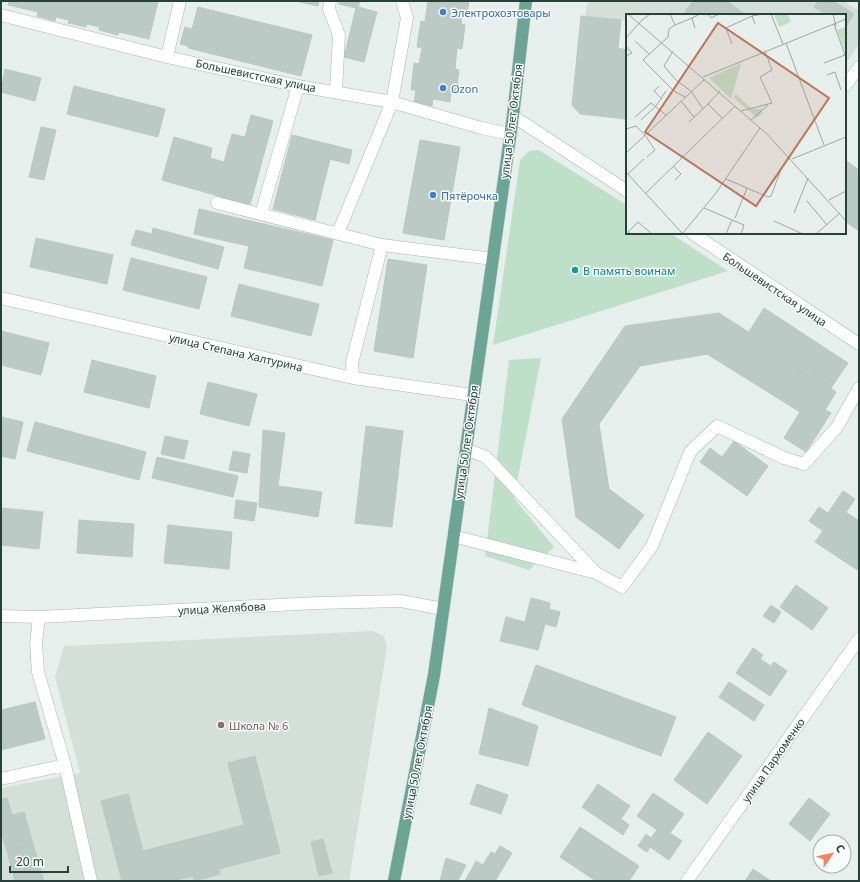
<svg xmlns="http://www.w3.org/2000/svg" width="860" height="882" viewBox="0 0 860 882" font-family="'Noto Sans',sans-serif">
<rect width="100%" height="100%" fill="#e6efeb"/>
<path fill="#d4dfda" d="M588,1H844L859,11V44L845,65V15H627V21L585,16Z
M373,631L384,636L387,647L349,881H1V788L80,773L55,677L64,646Z"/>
<path fill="#bfe0c8" d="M539,150L627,205V233H670L728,271L493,345L520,160L529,151Z
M541,358L514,498L554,547L529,570L485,556L509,360Z"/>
<path fill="#bbcac4" stroke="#b8c9c2" d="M9,1H158L149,39L119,32L118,35L99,30L100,27L87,24L86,27L68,23L69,20L56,17L55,21L37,16L38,12L8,5Z
M296,1H319L318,6Z
M339,1H360L358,7L377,12L364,62L344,57L356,8L339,4Z
M428,1H469L467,15L462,14L461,24L465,25L462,49L457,48L455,69L459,70L456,92L451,91L450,102L433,99L432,106L414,103L416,90H411L414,63L419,64L422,48L417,47L421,21L425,22Z
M693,1H726L746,15H683Z
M818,1H833L854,14L846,27L845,15H827L814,7Z
M198,7L312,35L301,76L188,48V46L180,44L185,27L192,29Z
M581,16L621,20L618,48L627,50V119L580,114L572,105Z
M5,69L41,78L35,101L1,92Z
M74,86L165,109L158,137L67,114Z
M251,115L273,121L250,205L162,180L174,137L212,148L210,158L224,162L232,134L245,137Z
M41,127L56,130L44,180L29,177Z
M292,135L352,150L349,164L330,159L315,220L273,209Z
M420,140L460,147L444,240L403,233Z
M845,160L859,170V231L846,222L845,223Z
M199,209L333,240L322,286L244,268L249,246L194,234Z
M153,228L224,247L218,269L131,245L136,230L152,234Z
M36,238L113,255L107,284L30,267Z
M131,258L207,277L199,309L123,290Z
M388,259L427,265L413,358L374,351Z
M239,284L319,304L311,336L231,316Z
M764,308L848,363L835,382L815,370L810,378L798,370L801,366L749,332Z
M719,313L801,366L798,370L810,378L815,370L835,382L831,388L836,392L825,410L831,413L806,452L784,438L800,412L707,354L640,366L599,424L609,489L644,515L619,549L576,517L562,419L625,326Z
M1,331L49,343L41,375L1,365Z
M92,360L156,376L149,408L84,392Z
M208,382L257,394L249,426L200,414Z
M1,417L23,422L15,459L1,456Z
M35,422L146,452L139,480L27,451Z
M366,426L403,431L392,527L355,523Z
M263,430L285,433L278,486L322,492L318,517L259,507Z
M165,436L188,441L184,459L161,454Z
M734,441L768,466L747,496L700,462L710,448L722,457Z
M233,451L250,454L247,473L229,470Z
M157,457L238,476L233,497L152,478Z
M843,491L855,499L846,512L859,521V571L815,542L823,531L809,521L819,507L828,513Z
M236,500L257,503L254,521L234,518Z
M1,508L43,512L39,549L1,545Z
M79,520L134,524L132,557L77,553Z
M168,525L232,532L229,569L164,563Z
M796,585L828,608L812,630L780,607Z
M531,598L550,603L549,609L560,612L556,627L545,624L538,650L500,641L506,617L525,622Z
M771,605L781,612L774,623L763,616Z
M753,648L763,655L760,659L771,666L774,662L787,671L770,696L736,673Z
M536,665L676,717L661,756L522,705Z
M729,682L764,705L754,721L719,697Z
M35,702L45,739L1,750V710Z
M489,708L538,726L528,766L479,754Z
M708,732L742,756L707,804L674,780Z
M255,756L280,853L219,869L220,874L194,881L193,876L172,881H122L101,801L128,794L143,851L244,825L228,763Z
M477,784L508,795L501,814L470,804Z
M598,784L630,806L621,819L629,825L623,835L582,807Z
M653,793L684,814L670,833L682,841L669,860L650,847L647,852L638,846L646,834L651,838L657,830L637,816Z
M7,798L12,815L24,812L33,844L7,851L1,832V799Z
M809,798L830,814L810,841L789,824Z
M580,827L639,866L629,881H596L560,857Z
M323,839L332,873L319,876L311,842Z
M33,844L44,881H15L7,851Z
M500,846L512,853L495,881H465L476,861L483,865L491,852L495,854Z
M446,858L466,865L458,881H440Z
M753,869L771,881H745Z"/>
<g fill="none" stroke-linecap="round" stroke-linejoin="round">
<defs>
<path id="minor" d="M330,1L329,9L339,35L336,91
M1,15L167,57L298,86L392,102L481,128L511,134
M167,57L180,1
M845,86L859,67
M513,116L627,191
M217,203L382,245L352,363L353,378
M261,214L298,86
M338,233L392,102L407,18L402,1
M692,233L859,344
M382,245L493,259
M1,298L353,378L472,395
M465,449L486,457L596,573L622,587L652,546L690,452L717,426L784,458L804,464L837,427L859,388
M453,536L596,573
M1,616L39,617L317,603L401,601L443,609
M39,617L36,644L38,672L65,765L91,881
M1,779L65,765
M687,881L859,639"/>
<path id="major" d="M394,881L434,675L513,116L526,1"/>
</defs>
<use href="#minor" stroke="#a8b8b2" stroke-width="13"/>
<use href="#major" stroke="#c2cac8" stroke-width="13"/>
<use href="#minor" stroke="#fff" stroke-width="12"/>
<use href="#major" stroke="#6aa596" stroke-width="12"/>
</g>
<g fill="#3f7fe0" stroke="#f7fbf9" stroke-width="1.5">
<circle cx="443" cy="12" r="4"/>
<circle cx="443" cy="88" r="4"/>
<circle cx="433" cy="195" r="4"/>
</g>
<circle fill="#0f9aa8" stroke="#f7fbf9" stroke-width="1.5" cx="575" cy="270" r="4"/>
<circle fill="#8d6e63" stroke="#f7fbf9" stroke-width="1.5" cx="221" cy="725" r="4"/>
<g text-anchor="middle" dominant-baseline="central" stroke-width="3" stroke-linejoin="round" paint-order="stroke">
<g font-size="11" fill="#366cbe" stroke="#f7fbf9" text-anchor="start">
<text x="451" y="12">Электрохозтовары</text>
<text x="451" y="88">Ozon</text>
<text x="441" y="195">Пятёрочка</text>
</g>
<g font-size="11" fill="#24423a" stroke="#f7fbf9">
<text transform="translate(256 75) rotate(12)">Большевистская улица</text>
<text transform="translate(511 121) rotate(-83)">улица 50 лет Октября</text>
<text transform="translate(775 289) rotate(34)">Большевистская улица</text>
<text transform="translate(236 352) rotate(13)">улица Степана Халтурина</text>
<text transform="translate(466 442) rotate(-82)">улица 50 лет Октября</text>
<text transform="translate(222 608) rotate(-3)">улица Желябова</text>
<text transform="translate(773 760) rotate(-55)">улица Пархоменко</text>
<text transform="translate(417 762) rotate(-79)">улица 50 лет Октября</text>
</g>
<g font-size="11" fill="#0d838f" stroke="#f7fbf9" text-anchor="start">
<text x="583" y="270">В память воинам</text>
</g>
<g font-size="11" fill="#785e54" stroke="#f7fbf9" text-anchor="start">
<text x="229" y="725">Школа № 6</text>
</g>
</g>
<g transform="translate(626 14)">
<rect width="220" height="220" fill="#e6efeb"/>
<path d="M148,0H162L165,8L153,13ZM220,13V40L211,16ZM115,49L105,85L83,64ZM110,80L126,95L135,94L136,99L131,104L108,84Z" fill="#bfe0c8"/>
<path fill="none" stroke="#98aaa4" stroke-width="1" d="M2,0L141,120L220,207M44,0L49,11L43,15L42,23L17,46L48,77L59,83M82,0L85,4L93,0M145,0L157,30M207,0L210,12M129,10L126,2L137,0M208,10L220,44M49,11L66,4M69,14L66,4L72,1M0,24L16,6L24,0M9,27L23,40M160,29L198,131M106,30L100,14L126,2M0,32L6,39L0,42M47,37L38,52L50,66L65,77L77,95M198,49L219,41M201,61L209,58L215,76M77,63L220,5M33,72L28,77L36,85M55,87L68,103M82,90L94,77M115,97L146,89L134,63L146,56L139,37M9,103L25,89L40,101M15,106L30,92L40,77M125,106L142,91M63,108L82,90L97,105M0,115L10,112L19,121L29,136L21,143M0,139L79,65M166,145L220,123M47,152L55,160L49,166M0,158L56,219M2,160L18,145M100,165L142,183L145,182L154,158M20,179L109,92M203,186L220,177M181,187L201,211M78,194L118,211L115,220M168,199L182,164M109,204L121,174M148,207L177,220M5,220L2,218L12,208L26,220M56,220L90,179L134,114M100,220L106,206M190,220L214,199"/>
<path fill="#c07456" fill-opacity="0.15" stroke="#c07456" stroke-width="2" d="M92,9L203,84L130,192L19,118Z"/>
<rect width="220" height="220" fill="none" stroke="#24423a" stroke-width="2"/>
</g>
<rect width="860" height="882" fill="none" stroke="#24423a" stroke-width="4"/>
<g transform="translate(832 854) rotate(56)"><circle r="19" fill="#f7fbf9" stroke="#a3b1ad"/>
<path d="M0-3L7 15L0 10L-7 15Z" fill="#f4845f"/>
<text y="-6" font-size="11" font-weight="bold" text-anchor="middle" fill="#24423a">С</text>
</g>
<path d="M10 866v6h58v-6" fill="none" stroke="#24423a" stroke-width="2"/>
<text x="16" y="866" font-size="12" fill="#24423a" stroke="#f7fbf9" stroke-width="3" paint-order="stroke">20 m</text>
</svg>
